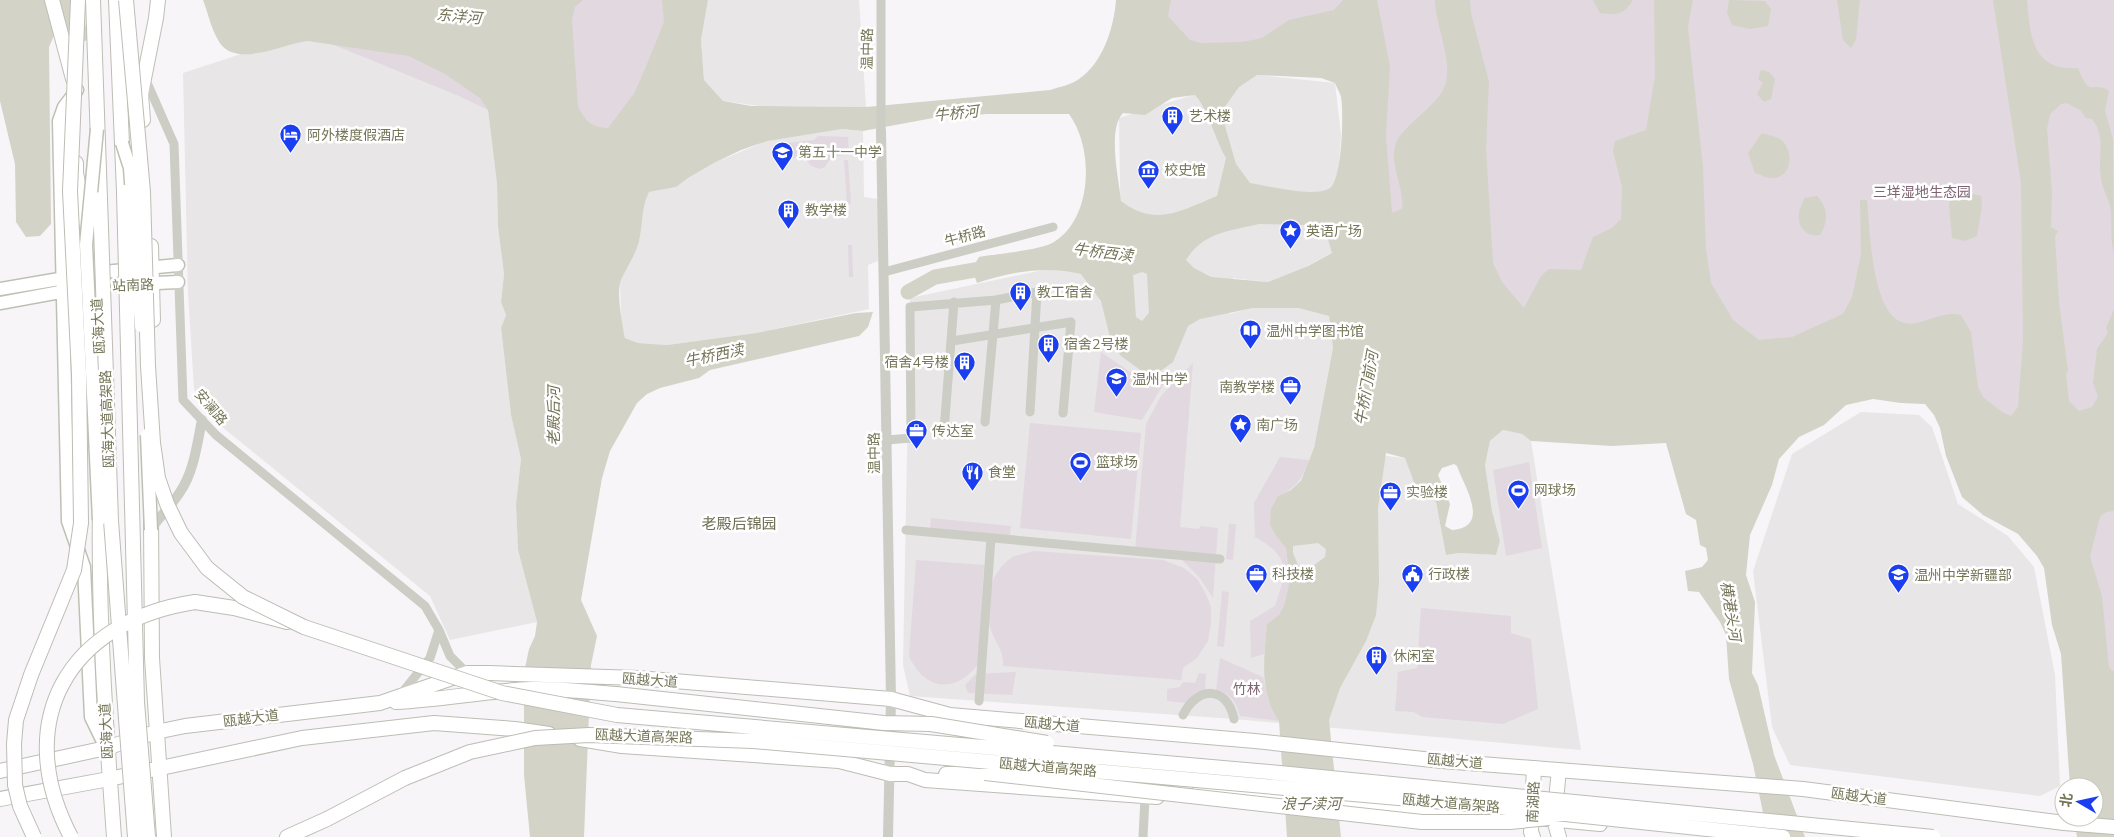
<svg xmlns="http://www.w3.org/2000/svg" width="2114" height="837" viewBox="0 0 2114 837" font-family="Mulish,'Noto Sans SC',sans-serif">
<rect width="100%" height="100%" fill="#f7f5f8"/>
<path fill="#e8e6e6" d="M708,0H859L866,107L772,106L767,140L842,129L863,131L864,197L878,199V261L868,265L869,309L756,333L667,345L638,343L625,338L621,319L620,282L638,245L637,202L649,192L676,187L688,178L714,163L759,144V106L723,101L704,80L701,40Z
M307,41L409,56L488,110L497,184L498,227L504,274L501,302L506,315L501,329L511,415L521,459L516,504L518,550L537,622L450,640L430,596L210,417L194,389L188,294L183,73L241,54H255L294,42Z
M1257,75L1335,83L1341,135L1332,253L1301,269L1268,282L1233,278L1229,314L1253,308H1298L1329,316L1333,348L1314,448L1405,458L1418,486L1436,502L1446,555L1459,553L1496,555L1500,541L1492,511L1485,465L1490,441L1503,430L1522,434L1531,441L1581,750L1234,719L910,696L903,665L910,298L1043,270L1121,242L1119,118Z
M1861,412L1919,415L1932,427L1958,504L2008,536L2034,567L2055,675L2060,786L2040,796L1790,765L1772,727L1753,571L1792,454Z"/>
<path fill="#e2d8e0" d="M224,0H698L621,175L459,96Z
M1130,0H2114V797L2094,787L2077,459L1875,377L1375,366L1346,58L1154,77Z
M818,136L848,137L849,155L832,156L825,167L819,169L810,165L805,156L793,158L787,143L814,140Z
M844,160H848L851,204H847Z
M848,245H852L853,277H849Z
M1101,352L1151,386L1166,380L1142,420L1094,412Z
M1193,363L1180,527L1199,529L1200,526L1218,528L1213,598L1199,577L1177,555L1135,551L1146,424L1161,396Z
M1030,423L1141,433L1131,539L1020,528Z
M1280,457L1309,460C1301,480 1298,486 1278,496L1277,537L1286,548L1290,580L1284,606L1279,615L1267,624L1264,654L1251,658L1250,621L1275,606C1287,571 1291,557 1255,537L1254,503Z
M1529,462L1542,548L1506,556L1493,470Z
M931,518L1011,526L1010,536L930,528Z
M1229,524H1236L1233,560L1226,559Z
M1034,551L1163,560L1184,568L1197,579L1205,592L1211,607V624L1208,641L1197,658L1183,668L1181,680L1003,666C1004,648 995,644 990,627C982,603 991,568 1015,556C1021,554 1028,553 1034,551Z
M916,560L984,565L978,664C955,695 924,690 909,656Z
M1222,591L1229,592L1224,647L1217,646Z
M1421,608L1511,616V633L1531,639L1538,709L1503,724L1422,717L1414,712L1395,711L1398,672L1417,668Z
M1220,658L1263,677L1268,700L1279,721L1240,716C1237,703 1230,692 1216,691Z
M1016,672L1012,695L968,693L965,685L976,674Z
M1199,673L1206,674L1205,691L1197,692L1186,703L1167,701V689L1180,687L1183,682L1195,683Z"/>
<path fill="#d4d3c7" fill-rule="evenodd" d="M0,0H83C82,14 87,26 87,40L81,43L62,32L55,33L49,47L51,224L40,236L26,237L16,222L15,164L0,101Z
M203,0H583L575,7L572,20L578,106C585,121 591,127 608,128L635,92L647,64L664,22L662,0H708L701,40L704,80L723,101L751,106L866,107L1050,90C1059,87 1071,85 1079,79C1103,63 1114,27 1116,0H1171L1168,16L1190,40L1201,43L1243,42L1262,38L1289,20L1334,10L1343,0H1377L1390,66L1386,136L1392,213L1402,209C1405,187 1387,162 1397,141C1403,127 1435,106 1443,90C1456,67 1435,25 1435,0H1470L1471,13L1489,82L1486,149L1493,263L1502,282L1524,308L1541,276L1549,269L1581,270L1593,237L1612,228L1621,219L1622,187L1613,151L1615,141L1646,130L1655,76L1654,0H1693L1688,27L1703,167L1706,249L1711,283L1733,320L1759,340L1792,337L1843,314L1852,297L1861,254L1860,200H1867C1870,228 1871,317 1905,323C1922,327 1940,310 1961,315L1971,332L1978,387L1983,397L2002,412L2011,416L2018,407L2023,340L2021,183L1993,0H2027C2030,36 2032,71 2078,68C2091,101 2091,79 2109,91L2105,111L2113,139L2114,253C2110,238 2112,226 2111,211C2110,199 2102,190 2101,178C2097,157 2107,138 2092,119L2086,118L2080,110L2067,103L2061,104L2050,114L2047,129L2052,191L2051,227L2058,231L2055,236L2059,302L2068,371L2066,374L2069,401L2079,411L2092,407L2098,397L2093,383L2097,349L2108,333L2106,328L2114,309V511L2106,512L2100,517L2090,557L2102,596L2109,667L2114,672V837H2077L2074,817H2094V787H2070L2061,654L2052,625L2044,568L2037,556L2018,534L1983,515L1962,497L1946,456L1940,428L1934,415L1925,404L1901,403L1873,399L1846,405L1824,425L1799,437L1779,459L1772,485L1750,535L1746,575L1755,602L1752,673L1758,685L1774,755L1805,837H1768L1753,764L1729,679L1726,635L1720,622L1699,592L1688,591L1685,571L1702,567L1708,560L1706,548L1700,545L1696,520L1686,514L1666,443L1612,446L1531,441L1522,434L1503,430L1490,441L1485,465L1492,511L1500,541L1496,555L1459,553L1446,555L1436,502L1414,482L1405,458L1386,453L1378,508L1379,583L1376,615L1366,641L1340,688L1329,720L1341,837H1287L1279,721C1259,693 1264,657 1267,624L1279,615L1284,606L1290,580L1286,548L1277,537L1270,525L1271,509L1278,496L1291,490L1301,481L1314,448L1333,348L1329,316L1298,308H1253L1200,319L1188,326L1173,362L1159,372H1143L1121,356L1112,345L1101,301L1081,274C1046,265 1010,272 977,283L972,269L979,257C995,254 1042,250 1054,242C1093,218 1094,148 1069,114H987L933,118L863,131L842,129L767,141L741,150L714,163L688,178L676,187L649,192C641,207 643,223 639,241C636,254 627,267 621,280C616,293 622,323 625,338L638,343L667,345L756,333L856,313L873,312L868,327L859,336L710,370L699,378L660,388L647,394L637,403L610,451L602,478L581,600L597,636L591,665L584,837H530L524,775V673L529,649L535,636L537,622L518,550L516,504L521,459L511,415L501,328L506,315L501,302L504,274L498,227L497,184L488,110L480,98L445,74L409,56L307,41C282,44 234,70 218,40C211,28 208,13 203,0ZM1257,75L1321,78L1335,83C1337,88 1340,93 1341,97C1344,112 1342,180 1330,188C1316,198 1268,186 1250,183L1236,164L1223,119L1226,105L1239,87ZM1195,95C1207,107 1216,141 1226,158L1217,196C1182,210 1156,228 1121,201C1119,179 1107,130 1123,113L1145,115L1172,98ZM1259,224L1305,225L1325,229L1332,253L1308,266L1268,282L1211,277L1194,268L1186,260C1203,232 1230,231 1259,224ZM1142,272L1147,274L1149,313L1142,321L1136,317L1133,275ZM1454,464L1457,466C1465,488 1491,527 1452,530L1445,526L1450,504L1438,475L1442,468ZM1318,543L1326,549L1325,557L1302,574L1293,553V546Z
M1593,0H1633C1625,14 1616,16 1600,13Z
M1729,0L1765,1L1771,9L1768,26L1750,29L1732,25L1727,13Z
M1837,0H1860L1856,40L1851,48L1843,40Z
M1761,70L1769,72L1775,79L1771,99L1764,102L1757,94L1763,83L1758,79Z
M1762,133C1768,135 1776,136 1781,140C1795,151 1792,180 1770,178C1766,178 1760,174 1755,173L1748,153Z
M1950,192H1965L1981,196L1982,206L1977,236L1965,241L1952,238L1949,205Z
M1817,196C1828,207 1829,221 1820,235C1807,238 1797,227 1799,214C1799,209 1803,203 1804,198Z"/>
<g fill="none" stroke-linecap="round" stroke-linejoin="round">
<path stroke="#d4d3c7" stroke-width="15" d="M908,292L935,277L992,267"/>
<defs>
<path id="secondary" d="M77,90L64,107L59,121L68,521L84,567L91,717L106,748
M93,273L178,265
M93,286L178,282
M0,289L71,277
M0,303L71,290"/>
<path id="primary" d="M52,0L73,79
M143,120L141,94L156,18L158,0
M76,163V173L96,272L98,342
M151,246L153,320
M100,508C98,618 106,727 114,837
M151,519L152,658L164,837
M1533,837L1531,832L1534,768
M1559,837L1554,820L1559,770"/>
<path id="trunk" d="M93,0L100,199
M116,0L124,192
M195,602L234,608L287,622
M396,702C441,700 485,691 531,689C559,688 588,692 616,694
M580,739L622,746L839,761L890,774H908L925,780L1157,797
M0,771L106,748L156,732L185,726L380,703L467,673H489L638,678L891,699L950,715L1255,741L1442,761L1803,789L2064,823L2114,827
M946,774L985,773
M1198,793L1221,792L1436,813L1500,816
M0,799L109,779L302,738L434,723L515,729L549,734
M1537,818L1600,824
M287,837L327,819"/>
</defs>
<use href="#secondary" stroke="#bfc0b4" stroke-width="15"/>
<use href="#primary" stroke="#bebfb5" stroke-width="16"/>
<use href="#trunk" stroke="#bdbdb5" stroke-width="16"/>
<path stroke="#cccdc5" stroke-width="9" d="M881,0V131
M145,78L174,144L183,400L216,435L425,606L439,630
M884,272L1053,227
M996,300L1037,292L1030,412
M952,341L1071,322L1063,413
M944,431L954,302
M887,440L911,438L910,307L996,300L985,422
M906,530L1220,559
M401,694L430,658L439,630L450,656L467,673
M979,701L991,538
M1183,715C1197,686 1227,685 1234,719
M1143,837L1145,798"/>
<path stroke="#cccdc5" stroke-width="10" d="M881,131L891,699L888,837
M151,529C160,516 172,505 180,492C194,472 197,444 202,420"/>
<use href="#secondary" stroke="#fff" stroke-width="12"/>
<use href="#primary" stroke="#fff" stroke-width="14"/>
<use href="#trunk" stroke="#fff" stroke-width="14"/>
<defs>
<path id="secondary-bridge" d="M97,129L86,245L99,520
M122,143L130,168L141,326
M147,435L151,530"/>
<path id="trunk-bridge" d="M126,0L143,192L148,366L153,443L158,478L167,504L181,533L207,568L243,597L304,627L502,693L617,715L1269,772L1933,837
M124,192L137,702L148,837
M100,199L111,521L135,837
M616,694L884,723L931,724L1047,743
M985,773L1422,822H1510L1549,818
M327,819L405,778L470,752L535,738L589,735L753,741L1478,805L1783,837
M34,837L20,806L15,785L14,744L16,720L31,675L74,570L81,523L79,374L70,191L78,0
M71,837C10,721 69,621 195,602"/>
</defs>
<use href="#secondary-bridge" stroke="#bfc0b4" stroke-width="15" stroke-linecap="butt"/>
<use href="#trunk-bridge" stroke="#bdbdb5" stroke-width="16" stroke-linecap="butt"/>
<use href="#secondary-bridge" stroke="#fff" stroke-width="12"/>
<use href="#trunk-bridge" stroke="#fff" stroke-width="14"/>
</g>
<defs>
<symbol id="building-pin" viewBox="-11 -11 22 30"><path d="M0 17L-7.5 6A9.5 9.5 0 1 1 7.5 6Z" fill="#1b3ef1" stroke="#fff"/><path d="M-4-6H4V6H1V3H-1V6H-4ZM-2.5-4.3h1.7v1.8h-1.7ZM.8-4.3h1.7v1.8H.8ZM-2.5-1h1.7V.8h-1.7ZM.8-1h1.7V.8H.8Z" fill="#fff"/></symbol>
<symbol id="hotel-pin" viewBox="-11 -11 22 30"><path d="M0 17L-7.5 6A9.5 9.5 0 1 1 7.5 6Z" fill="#1b3ef1" stroke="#fff"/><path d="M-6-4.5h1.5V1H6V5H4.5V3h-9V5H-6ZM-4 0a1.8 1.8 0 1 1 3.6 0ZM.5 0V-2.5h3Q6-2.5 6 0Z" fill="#fff"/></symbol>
<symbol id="school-pin" viewBox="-11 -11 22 30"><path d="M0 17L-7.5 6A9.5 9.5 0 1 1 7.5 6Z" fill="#1b3ef1" stroke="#fff"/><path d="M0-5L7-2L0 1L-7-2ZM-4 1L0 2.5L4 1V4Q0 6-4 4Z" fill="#fff"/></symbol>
<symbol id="museum-pin" viewBox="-11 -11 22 30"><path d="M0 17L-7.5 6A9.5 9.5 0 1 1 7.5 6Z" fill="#1b3ef1" stroke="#fff"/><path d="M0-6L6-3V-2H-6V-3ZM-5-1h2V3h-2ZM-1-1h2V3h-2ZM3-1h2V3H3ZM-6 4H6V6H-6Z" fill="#fff"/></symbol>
<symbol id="sight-pin" viewBox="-11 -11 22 30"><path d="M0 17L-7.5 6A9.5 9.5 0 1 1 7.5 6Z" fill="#1b3ef1" stroke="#fff"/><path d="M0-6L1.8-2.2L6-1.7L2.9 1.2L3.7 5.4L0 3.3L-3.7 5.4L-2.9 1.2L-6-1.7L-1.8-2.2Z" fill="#fff"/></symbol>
<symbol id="library-pin" viewBox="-11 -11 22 30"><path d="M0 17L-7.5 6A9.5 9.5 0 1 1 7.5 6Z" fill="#1b3ef1" stroke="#fff"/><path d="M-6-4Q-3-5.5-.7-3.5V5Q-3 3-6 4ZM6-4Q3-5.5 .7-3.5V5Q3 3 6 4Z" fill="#fff"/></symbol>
<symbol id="office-pin" viewBox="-11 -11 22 30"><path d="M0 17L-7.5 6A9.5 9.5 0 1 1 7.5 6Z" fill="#1b3ef1" stroke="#fff"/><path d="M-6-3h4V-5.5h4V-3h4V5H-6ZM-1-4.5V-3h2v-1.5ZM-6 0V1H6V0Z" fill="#fff"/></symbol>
<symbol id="stadium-pin" viewBox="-11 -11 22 30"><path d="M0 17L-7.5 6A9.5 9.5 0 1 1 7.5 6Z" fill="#1b3ef1" stroke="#fff"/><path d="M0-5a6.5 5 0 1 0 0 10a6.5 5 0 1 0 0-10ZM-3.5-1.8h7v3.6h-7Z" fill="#fff"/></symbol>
<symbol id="restaurant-pin" viewBox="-11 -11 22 30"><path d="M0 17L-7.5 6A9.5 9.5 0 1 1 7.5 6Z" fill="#1b3ef1" stroke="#fff"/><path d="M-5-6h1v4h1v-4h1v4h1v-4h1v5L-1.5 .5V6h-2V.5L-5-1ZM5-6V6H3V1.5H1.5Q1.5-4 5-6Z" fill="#fff"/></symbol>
<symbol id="civic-pin" viewBox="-11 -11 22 30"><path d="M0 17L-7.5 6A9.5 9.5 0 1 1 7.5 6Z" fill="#1b3ef1" stroke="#fff"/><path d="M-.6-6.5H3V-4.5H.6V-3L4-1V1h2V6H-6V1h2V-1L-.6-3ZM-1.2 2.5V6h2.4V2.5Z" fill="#fff"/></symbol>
</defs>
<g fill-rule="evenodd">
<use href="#building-pin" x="1160" y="104" width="25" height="34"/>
<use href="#hotel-pin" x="278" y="122" width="25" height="34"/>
<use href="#school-pin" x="770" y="140" width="25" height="34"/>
<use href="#museum-pin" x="1136" y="158" width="25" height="34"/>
<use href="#building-pin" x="776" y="198" width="25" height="34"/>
<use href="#sight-pin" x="1278" y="218" width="25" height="34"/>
<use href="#building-pin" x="1008" y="280" width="25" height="34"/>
<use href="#library-pin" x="1238" y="318" width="25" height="34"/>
<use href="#building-pin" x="1036" y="332" width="25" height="34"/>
<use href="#building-pin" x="952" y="350" width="25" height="34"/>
<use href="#school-pin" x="1104" y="366" width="25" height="34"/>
<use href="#office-pin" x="1278" y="374" width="25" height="34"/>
<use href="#sight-pin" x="1228" y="412" width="25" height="34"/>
<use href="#office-pin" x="904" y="418" width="25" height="34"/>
<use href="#stadium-pin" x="1068" y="450" width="25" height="34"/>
<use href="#restaurant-pin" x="960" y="460" width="25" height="34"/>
<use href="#stadium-pin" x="1506" y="478" width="25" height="34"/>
<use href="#office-pin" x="1378" y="480" width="25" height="34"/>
<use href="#office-pin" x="1244" y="562" width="25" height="34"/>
<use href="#civic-pin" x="1400" y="562" width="25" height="34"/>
<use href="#school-pin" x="1886" y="562" width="25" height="34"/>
<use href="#building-pin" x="1364" y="644" width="25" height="34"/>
</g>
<g text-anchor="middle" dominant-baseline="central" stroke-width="5" stroke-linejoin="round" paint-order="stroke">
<g font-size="14" fill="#757658" stroke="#fff">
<text transform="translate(867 49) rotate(-89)">温中路</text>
<text transform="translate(965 236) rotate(-15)">牛桥路</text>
<text transform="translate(133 285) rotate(-2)">站南路</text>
<text transform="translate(98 326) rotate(-93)">瓯海大道</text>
<text transform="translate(211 407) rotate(50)">安澜路</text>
<text transform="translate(107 419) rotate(-92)">瓯海大道高架路</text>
<text transform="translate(874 453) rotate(-91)">温中路</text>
<text transform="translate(650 680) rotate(4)">瓯越大道</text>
<text transform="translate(251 718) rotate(-7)">瓯越大道</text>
<text transform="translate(1052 724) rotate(5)">瓯越大道</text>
<text transform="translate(106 731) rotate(-93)">瓯海大道</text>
<text transform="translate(644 736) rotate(2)">瓯越大道高架路</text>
<text transform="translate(1455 761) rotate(5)">瓯越大道</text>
<text transform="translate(1048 767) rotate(5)">瓯越大道高架路</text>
<text transform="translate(1859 796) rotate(7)">瓯越大道</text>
<text transform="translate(1533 802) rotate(-87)">南湖路</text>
<text transform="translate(1451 803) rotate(5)">瓯越大道高架路</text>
</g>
<g font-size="14" fill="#757658" stroke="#fff" text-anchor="start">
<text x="1189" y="116">艺术楼</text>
<text x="307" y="135">阿外楼度假酒店</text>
<text x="798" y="152">第五十一中学</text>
<text x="1164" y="170">校史馆</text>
<text x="805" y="210">教学楼</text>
<text x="1306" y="231">英语广场</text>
<text x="1037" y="292">教工宿舍</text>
<text x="1266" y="331">温州中学图书馆</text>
<text x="1064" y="344">宿舍2号楼</text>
<text x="949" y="362" text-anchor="end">宿舍4号楼</text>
<text x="1132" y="379">温州中学</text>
<text x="1275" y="387" text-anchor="end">南教学楼</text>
<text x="1256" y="425">南广场</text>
<text x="932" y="431">传达室</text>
<text x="1096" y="462">篮球场</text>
<text x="988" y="472">食堂</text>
<text x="1534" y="490">网球场</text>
<text x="1406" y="492">实验楼</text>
<text x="1272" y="574">科技楼</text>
<text x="1428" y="574">行政楼</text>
<text x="1914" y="575">温州中学新疆部</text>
<text x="1393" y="656">休闲室</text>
</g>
<g font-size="14" fill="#7f6474" stroke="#fff">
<text x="1922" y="192">三垟湿地生态园</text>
<text x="1247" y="689">竹林</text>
</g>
<g font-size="15" font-style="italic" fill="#767256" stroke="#fff">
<text transform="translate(459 16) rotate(5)">东洋河</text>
<text transform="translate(956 113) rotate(-6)">牛桥河</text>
<text transform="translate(1103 252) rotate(7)">牛桥西渎</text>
<text transform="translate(714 355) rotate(-12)">牛桥西渎</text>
<text transform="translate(1366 388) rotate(-80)">牛桥门前河</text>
<text transform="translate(553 416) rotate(-90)">老殿后河</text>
<text transform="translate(1731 611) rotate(81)">横港头河</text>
<text x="1311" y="803">浪子渎河</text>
</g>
<g font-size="15" fill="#6c6d53" stroke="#fff">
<text x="739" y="523">老殿后锦园</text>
</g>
</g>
<g transform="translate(2079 802) rotate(279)"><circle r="24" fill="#ffffff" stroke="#c8c8bc"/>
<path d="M0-4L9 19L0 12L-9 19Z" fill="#1b3ef1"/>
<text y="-8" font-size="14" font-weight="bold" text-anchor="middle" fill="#757658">北</text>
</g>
</svg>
